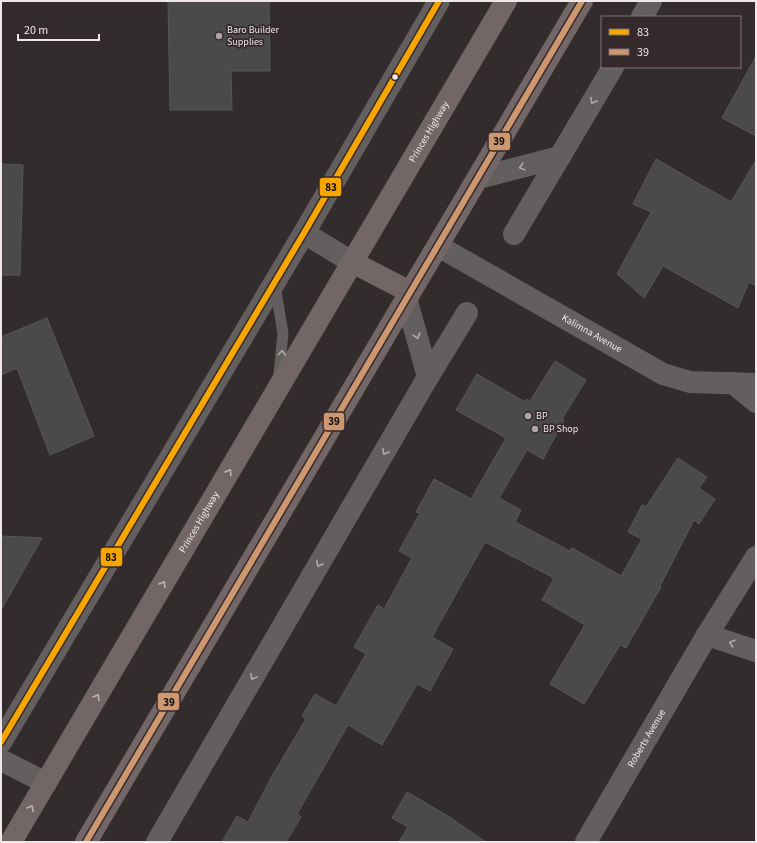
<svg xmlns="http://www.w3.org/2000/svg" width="757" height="843" viewBox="0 0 757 843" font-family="'Source Sans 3',sans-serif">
<rect width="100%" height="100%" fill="#332c2d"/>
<path fill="#4b4a4b" stroke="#585758" d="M168,1H269L270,71H231L232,110H170Z
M756,56V136L722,118Z
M656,159L731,202L756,160V286L749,282L738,308L663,266L644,298L617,274L651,212L633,204Z
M1,164L23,165L20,275H1Z
M47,318L94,436L50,455L17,368L1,375V337Z
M555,361L586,380L562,419L564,420L543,459L527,450L499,498L521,510L515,522L570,551L572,548L621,576L642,539L628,532L642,505L646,507L678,458L707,477L699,488L715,499L699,524L694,520L660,586L661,587L626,648L620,645L584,704L550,684L585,625L542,600L554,578L485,542L432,637L453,649L430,691L417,684L382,745L348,725L297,814L301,817L286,842H222L237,816L248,822L272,776L306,719L302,716L315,694L336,706L366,654L354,647L378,605L384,609L412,558L399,551L420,513L416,512L434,479L471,499L506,438L456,410L477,374L525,402L526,399L530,401Z
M1,536L42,538L1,610Z
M407,792L448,816L486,842H399L408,827L392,818Z"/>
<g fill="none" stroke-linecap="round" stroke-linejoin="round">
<path stroke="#645f5f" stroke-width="11" d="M275,286L283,333L279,375"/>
<g stroke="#645f5f" stroke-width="22">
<path d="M642,17L651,1"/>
<path d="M478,178L560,157"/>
<path d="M304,233L352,262"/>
<path d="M514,234L613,67"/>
<path id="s1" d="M438,246L663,374L690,382L756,384"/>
<path d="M428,377L467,313"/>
<path d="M733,383L756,402"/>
<path d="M707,635L756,651"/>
<path d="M1,742L304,233L439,1"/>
<path d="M1,760L46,783"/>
<path d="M157,842L428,377L406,298"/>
<path id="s2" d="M586,842L707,635L756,557"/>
</g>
<g stroke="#726667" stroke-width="22">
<path d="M352,262L410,292"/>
<path id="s3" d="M11,842L506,1"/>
<path d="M86,842L582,1"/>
</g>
<defs>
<path id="bus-1" d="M1,742L304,233L439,1"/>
<path id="bus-2" d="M86,842L582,1"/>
</defs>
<use href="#bus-1" stroke="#36292b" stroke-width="9"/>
<use href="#bus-2" stroke="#36292b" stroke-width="9"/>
<use href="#bus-1" stroke="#f7a600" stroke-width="6"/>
<use href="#bus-2" stroke="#cd976f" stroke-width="6"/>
</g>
<defs><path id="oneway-chevron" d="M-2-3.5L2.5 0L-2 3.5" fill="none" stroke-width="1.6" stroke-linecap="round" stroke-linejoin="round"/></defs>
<g stroke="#b1aaaa">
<use href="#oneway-chevron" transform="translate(593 101) rotate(120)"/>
<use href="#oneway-chevron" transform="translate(522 167) rotate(165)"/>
<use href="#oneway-chevron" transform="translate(417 336) rotate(74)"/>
<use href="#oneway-chevron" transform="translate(282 353) rotate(-86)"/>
<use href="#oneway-chevron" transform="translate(385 452) rotate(120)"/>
<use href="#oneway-chevron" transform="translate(319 564) rotate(120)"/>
<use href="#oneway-chevron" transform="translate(732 643) rotate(-161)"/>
<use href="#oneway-chevron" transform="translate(253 677) rotate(120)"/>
</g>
<g stroke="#beb3b4">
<use href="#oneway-chevron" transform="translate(229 472) rotate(-59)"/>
<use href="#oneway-chevron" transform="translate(163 584) rotate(-59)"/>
<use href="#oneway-chevron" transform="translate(97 697) rotate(-59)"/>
<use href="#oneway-chevron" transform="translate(31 808) rotate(-59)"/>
</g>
<g fill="#aea6a7" stroke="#36292b" stroke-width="1.5">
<circle cx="219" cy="36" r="4"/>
<circle cx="528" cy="416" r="4"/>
<circle cx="535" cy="429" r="4"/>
</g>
<circle fill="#f0e7e8" stroke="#36292b" stroke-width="1.5" cx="395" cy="77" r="3.5"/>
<g text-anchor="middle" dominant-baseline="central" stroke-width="3.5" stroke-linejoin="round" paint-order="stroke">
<g font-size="10" fill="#f0e7e8" stroke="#36292b" text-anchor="start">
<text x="227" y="30">Baro Builder<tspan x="227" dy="12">Supplies</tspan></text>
<text x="536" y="416">BP</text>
<text x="543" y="429">BP Shop</text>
</g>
<g font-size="10" fill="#f0e7e8" stroke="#36292b">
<text stroke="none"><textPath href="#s3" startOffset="824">Princes Highway</textPath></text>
<text stroke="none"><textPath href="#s1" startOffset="177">Kalimna Avenue</textPath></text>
<text stroke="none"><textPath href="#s3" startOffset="371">Princes Highway</textPath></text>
<text stroke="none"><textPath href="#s2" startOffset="120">Roberts Avenue</textPath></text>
</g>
</g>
<g stroke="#36292b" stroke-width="1.5">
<rect x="488" y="132" width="23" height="19" rx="4" fill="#cd976f"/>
<rect x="319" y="177" width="23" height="20" rx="4" fill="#f7a600"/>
<rect x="323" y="412" width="22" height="19" rx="4" fill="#cd976f"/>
<rect x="100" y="547" width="23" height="20" rx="4" fill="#f7a600"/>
<rect x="157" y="692" width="23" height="19" rx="4" fill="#cd976f"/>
</g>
<g font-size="11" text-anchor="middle" font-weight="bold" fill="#111">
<text x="499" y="145">39</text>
<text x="331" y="191">83</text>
<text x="334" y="425">39</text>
<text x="111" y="561">83</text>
<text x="169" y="706">39</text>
</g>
<rect width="757" height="843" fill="none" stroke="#f0e7e8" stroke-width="4"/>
<rect x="601" y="16" width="140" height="52" fill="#36292b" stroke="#807577"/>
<rect x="609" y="29" width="20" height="6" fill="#f7a600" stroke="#807577"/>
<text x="637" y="36" font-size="12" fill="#f0e7e8">83</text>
<rect x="609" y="49" width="20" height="6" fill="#cd976f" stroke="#807577"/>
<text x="637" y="56" font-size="12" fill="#f0e7e8">39</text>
<path d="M18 34v6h81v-6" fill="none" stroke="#f0e7e8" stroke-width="2"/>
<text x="24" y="34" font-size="12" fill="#f0e7e8" stroke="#36292b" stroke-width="3" paint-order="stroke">20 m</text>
</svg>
